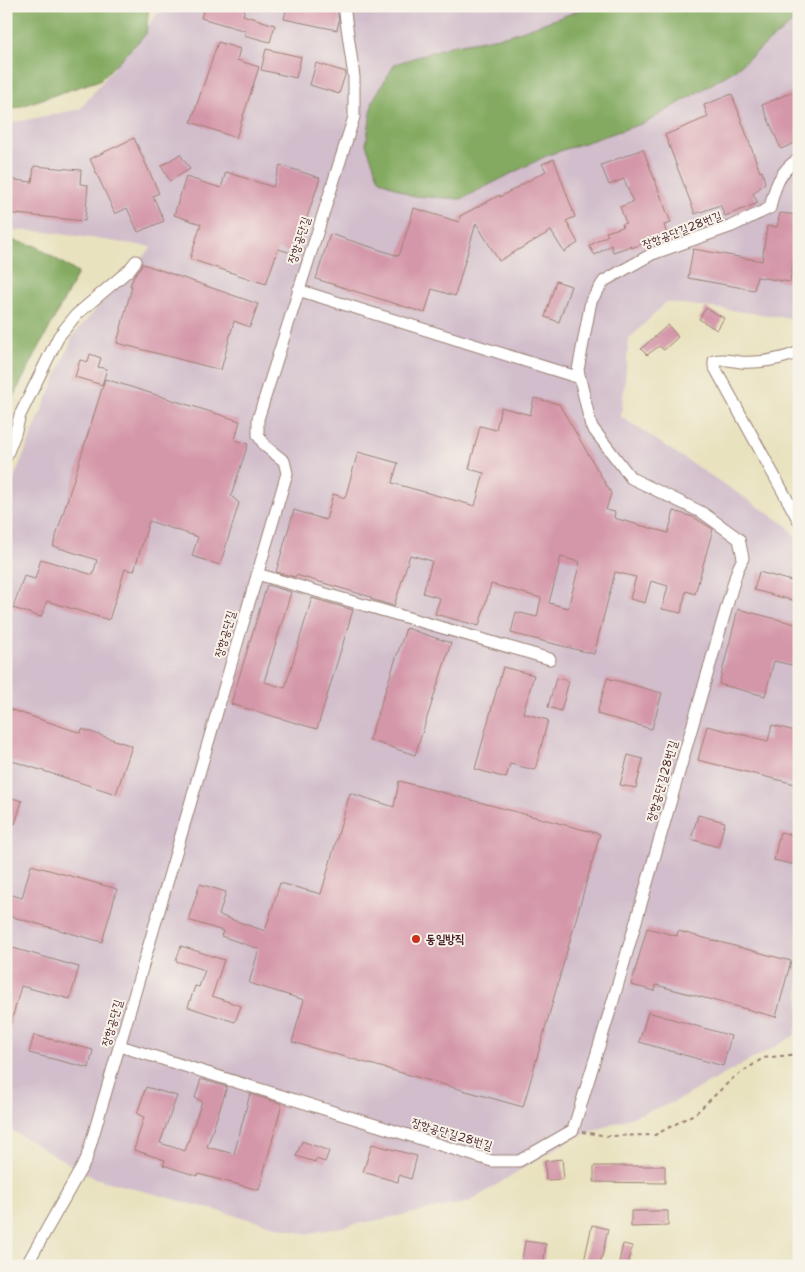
<svg xmlns="http://www.w3.org/2000/svg" width="805" height="1272" viewBox="0 0 805 1272" font-family="'Shantell Sans','Poor Story',sans-serif">
<rect width="100%" height="100%" fill="#f7f3e8"/>
<filter id="ink" filterUnits="userSpaceOnUse"><feTurbulence type="fractalNoise" baseFrequency=".02" numOctaves="2"/><feDisplacementMap in="SourceGraphic" scale="10" xChannelSelector="R" yChannelSelector="G"/><feConvolveMatrix kernelMatrix="1 2 1 2 8 2 1 2 1" color-interpolation-filters="sRGB"/></filter>
<filter id="wash" filterUnits="userSpaceOnUse"><feTurbulence type="fractalNoise" baseFrequency=".0096" numOctaves="4" result="noise"/><feDisplacementMap in="SourceGraphic" scale="20" xChannelSelector="R" yChannelSelector="G"/><feGaussianBlur stdDeviation="1.12" result="paint"/><feColorMatrix in="noise" values="0 0 0 0 0 0 0 0 0 0 0 0 0 0 0 0 0 1.4 0 .05"/><feComposite in="paint" operator="in"/></filter>
<g filter="url(#wash)">
<rect width="100%" height="100%" fill="#e9e2bf"/>
<path fill="#d1bdcb" d="M164,6H799V319L666,302L629,339L621,417L785,524L799,541V1018L794,1036L674,1102L574,1138L539,1158L469,1202L306,1234L94,1178L6,1127V497L74,334L152,247L49,232L6,230V124L80,109Z"/>
<path fill="#83aa60" stroke="#666446" d="M6,6H149L146,34L100,80L6,111Z
M592,6H799V17L732,72L647,122L548,155L461,199L411,196L379,179L366,144L373,100L395,64L450,46L510,35Z
M6,239L36,246L78,273L6,411Z"/>
<g id="blocks">
<path fill="#d496a9" fill-rule="evenodd" d="M205,6H246L243,15L275,25L270,42L244,35L246,31L201,18Z
M287,6H337L339,21L337,30L284,19Z
M218,42L240,49L237,60L259,67L236,138L191,122Z
M266,49L301,57L296,78L261,70Z
M316,63L346,72L339,94L310,85Z
M799,89V141L781,149L762,105Z
M732,94L760,172L762,171L765,183L753,194L758,203L725,216L720,205L695,214L665,135L708,117L704,105Z
M134,138L159,193L153,196L164,221L138,232L127,208L115,214L90,159Z
M643,149L671,223L664,225L667,235L631,248V246L613,252L611,245L595,255L589,246L608,235L606,232L623,227L622,224L626,223L620,207L633,202L624,179L609,185L601,165Z
M180,154L190,169L170,181L161,166Z
M554,159L575,217L566,221L578,243L564,252L551,231L499,261L476,223L455,296L432,289L425,313L316,279L330,234L399,256L414,208L459,222L460,216L500,195V197L546,171L542,164Z
M280,165L320,178L295,254L278,249L266,284L190,259L201,224L174,215L186,177L221,188L226,172L273,187Z
M34,166L81,170L80,184L88,185L85,221L6,213V179L32,182Z
M780,213L799,215V228L790,282L757,277L754,290L688,278L693,249L762,261L767,226L777,227Z
M143,264L258,304L250,327L234,321L221,370L117,343L132,286H130L134,276Z
M556,281L571,286L559,322L545,317Z
M706,308L724,318L717,330L699,319Z
M668,325L678,337L664,350L659,346L647,355L641,349Z
M90,354L101,358L98,367L107,369L102,385L75,377L80,360L88,362Z
M105,379L240,421L235,440L248,444L231,496L239,503L220,565L192,556L198,537L149,521L134,571L125,569L109,620L47,601L41,617L13,608L24,576L35,579L41,559L93,575L97,560L53,546Z
M534,398L559,404L611,493L606,510L615,512L614,518L668,533L674,511L693,517L713,529L695,594L686,591L681,613L662,609L668,586L651,581L645,603L630,599L636,577L615,572L594,654L511,633L516,612L537,617L541,598L491,584L479,626L435,614L440,598L423,593L432,561L410,555L394,606L371,599V597L296,575L295,577L276,572L294,510L326,520L333,494L345,498L358,452L398,463L392,483L475,506L484,473L469,469L480,426L496,430L501,407L530,415ZM561,557L580,562L568,608L549,603Z
M759,572L799,583V602L754,590Z
M267,585L291,592L264,682L285,688L312,598L353,610L317,729L231,704Z
M738,609L799,625V657L796,666L774,661L765,696L719,684Z
M406,628L451,643L415,755L369,740Z
M503,667L534,675L523,713L548,720L535,770L510,764L506,778L475,769Z
M556,678L569,681L561,711L548,707Z
M607,678L662,693L652,729L597,714Z
M6,708L81,733L82,729L132,746L116,794L6,759Z
M772,725L799,732V785L698,760L707,726L768,741Z
M628,755L643,759L636,788L620,785Z
M399,781L600,834L523,1107L292,1042L304,1000L249,983L259,949L221,936L223,931L188,920L200,884L226,892L219,915L265,931L280,883L321,894L350,793L394,807Z
M6,796L22,801L15,824L6,821Z
M698,815L725,822L718,847L691,839Z
M780,832L799,837V866L774,860Z
M31,865L117,889L102,942L6,915V893L22,898Z
M647,928L677,936L678,931L791,961L776,1017L656,985L655,991L631,985Z
M6,946L79,967L70,999L21,986L9,1030H6Z
M181,946L224,960L212,996L241,1006L235,1022L188,1007L195,986L199,987L205,970L176,961Z
M648,1012L731,1036L723,1066L639,1042Z
M34,1035L93,1050L89,1068L29,1053Z
M201,1079L227,1087L207,1147L234,1154L250,1094L282,1104L259,1190L198,1174L197,1176L163,1165L165,1160L134,1150L144,1117L137,1114L146,1087L177,1096L160,1143L185,1151L202,1101L195,1098Z
M302,1141L329,1151L325,1162L316,1159L315,1162L296,1156Z
M372,1144L417,1156L411,1179L399,1175L398,1182L363,1172Z
M562,1159L564,1179L546,1180L545,1161Z
M594,1166H665V1183L594,1182Z
M631,1211H668V1226L631,1227Z
M592,1225L608,1229L600,1266H583Z
M525,1241L546,1244L543,1266H521Z
M623,1244L632,1246L628,1266H618Z"/>
</g>
</g>
<g filter="url(#ink)">
<use href="#blocks" fill-opacity="0" stroke="#9a8075" stroke-width="1"/>
<g fill="none" stroke-linecap="round" stroke-linejoin="round">
<defs>
<path id="minor" d="M298,290L580,378
M799,352C780,360 762,363 741,362C731,361 723,358 714,361V366L799,521
M6,457L15,434L20,415L59,336L76,315L129,270L136,261
M257,574L550,659
M120,1046L492,1161H519L573,1130L613,1001L737,571L743,558L739,539L703,513L631,478L591,426L578,370L591,301L604,281L652,254L732,226L770,208C774,189 780,169 799,159
M26,1266L86,1160L287,473L284,461L265,446L258,435V419L354,117V77L344,6"/>
</defs>
<use href="#minor" stroke="#9a8075" stroke-width="13"/>
<path stroke="#9a8075" stroke-width="2" stroke-dasharray="4 4" stroke-linecap="butt" d="M582,1132L608,1136L655,1135L696,1113L732,1079L763,1058L799,1054"/>
<use href="#minor" stroke="#fff" stroke-width="11"/>
</g>
</g>
<circle fill="#c8321e" stroke="#f7f3e8" stroke-width="2" cx="416" cy="939" r="5"/>
<g text-anchor="middle" dominant-baseline="central" stroke-width="4" stroke-linejoin="round" paint-order="stroke">
<g font-size="12" fill="#4a1f2b" stroke="#f7f3e8">
<text transform="translate(682 230) rotate(-21)">장항공단길28번길</text>
<text transform="translate(299 240) rotate(-72)">장항공단길</text>
<text transform="translate(225 634) rotate(-74)">장항공단길</text>
<text transform="translate(662 781) rotate(-74)">장항공단길28번길</text>
<text transform="translate(112 1023) rotate(-74)">장항공단길</text>
<text transform="translate(452 1134) rotate(17)">장항공단길28번길</text>
</g>
<g font-size="12" font-weight="bold" fill="#4a1f2b" stroke="#f7f3e8" text-anchor="start">
<text x="426" y="939">동일방직</text>
</g>
</g>
<rect width="805" height="1272" fill="none" stroke="#f7f3e8" stroke-width="25"/>
</svg>
